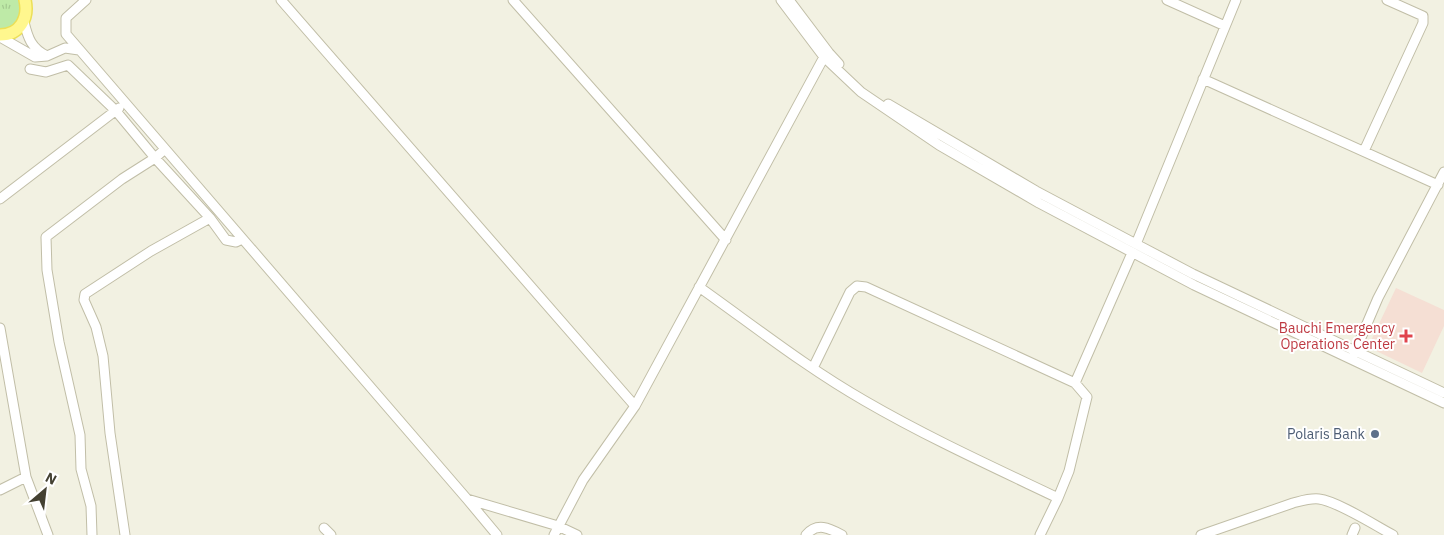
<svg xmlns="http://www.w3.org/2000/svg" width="1444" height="535" viewBox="0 0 1444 535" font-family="'IBM Plex Sans',sans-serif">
<defs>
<pattern id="grass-tufts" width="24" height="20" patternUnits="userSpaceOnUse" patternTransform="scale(1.25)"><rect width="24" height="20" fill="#beeaa7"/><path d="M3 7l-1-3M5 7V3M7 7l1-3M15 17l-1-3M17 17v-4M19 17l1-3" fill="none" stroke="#a4ca90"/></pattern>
</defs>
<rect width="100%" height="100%" fill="#f2f1e2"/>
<path fill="#f5dfd4" d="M1396,288L1444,310V326L1422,373L1368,347Z"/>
<path fill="url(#grass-tufts)" d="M0,0H21L20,22L0,33Z"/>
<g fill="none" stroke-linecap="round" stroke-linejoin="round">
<defs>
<path id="minor" d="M86,0L66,18V34L467,499L497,535
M281,0L635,406
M513,0L726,240
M781,0L824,57L861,92L939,145L1039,203L1194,285L1444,403
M789,0L829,53L839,64
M1167,0L1225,26
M24,22C28,38 31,48 47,56
M0,37L35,57L47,56L65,48L79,50
M30,69L46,72L68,65L116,111L155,158L210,218
M1203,79L1438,185
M888,104L1036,191L1136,244L1193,274L1444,393
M1364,151L1423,23V16L1387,0
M0,199L119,108
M1136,244L1236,0
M699,287C754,326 807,368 865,401C927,437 993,467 1058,498
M0,328L26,477L48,535
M1354,354L1378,298L1444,172
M813,368L850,292L857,286L866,287L1075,383L1087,397L1069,471L1058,498L1040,535
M1075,383L1132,253
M0,490L26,477
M467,499L558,526L577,535
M324,528L331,535
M92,535L91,506L81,469L80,435L59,342L47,270L46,237L122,179L155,158L165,149
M125,535L110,433L103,356L96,327L84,300L85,294L151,251L210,218L226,240L236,242L242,239
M554,535L583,480L635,406L824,57L826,55
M806,535C817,522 829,528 842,535
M1201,535L1293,503C1301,501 1310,498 1319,499C1337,501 1376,526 1393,535
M1352,535L1355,528"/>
<path id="major" d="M0,35C20,35 29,18 25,0"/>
</defs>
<use href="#minor" stroke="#c1bea7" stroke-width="11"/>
<use href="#major" stroke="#ecdf57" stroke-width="14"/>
<use href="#minor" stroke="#fff" stroke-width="9"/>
<use href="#major" stroke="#fff78e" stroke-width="11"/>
</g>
<path fill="#e0444e" stroke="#fff" stroke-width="2" d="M1403.5 328.5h5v5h5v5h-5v5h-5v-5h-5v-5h5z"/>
<circle fill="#5c6f8a" stroke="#fff" stroke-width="2" cx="1375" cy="434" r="5"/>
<g text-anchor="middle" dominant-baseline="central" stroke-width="4" stroke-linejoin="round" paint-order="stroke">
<g font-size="14" fill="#be3a42" stroke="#fff" text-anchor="end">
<text x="1395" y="328">Bauchi Emergency<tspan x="1395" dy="16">Operations Center</tspan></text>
</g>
<g font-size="14" fill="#4e5e75" stroke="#fff" text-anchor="end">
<text x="1365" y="434">Polaris Bank</text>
</g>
</g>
<g transform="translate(45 490) rotate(28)" stroke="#ffffff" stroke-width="4" paint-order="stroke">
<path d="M0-4L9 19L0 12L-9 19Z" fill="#444132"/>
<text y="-8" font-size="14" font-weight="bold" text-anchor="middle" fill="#444132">N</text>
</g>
</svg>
